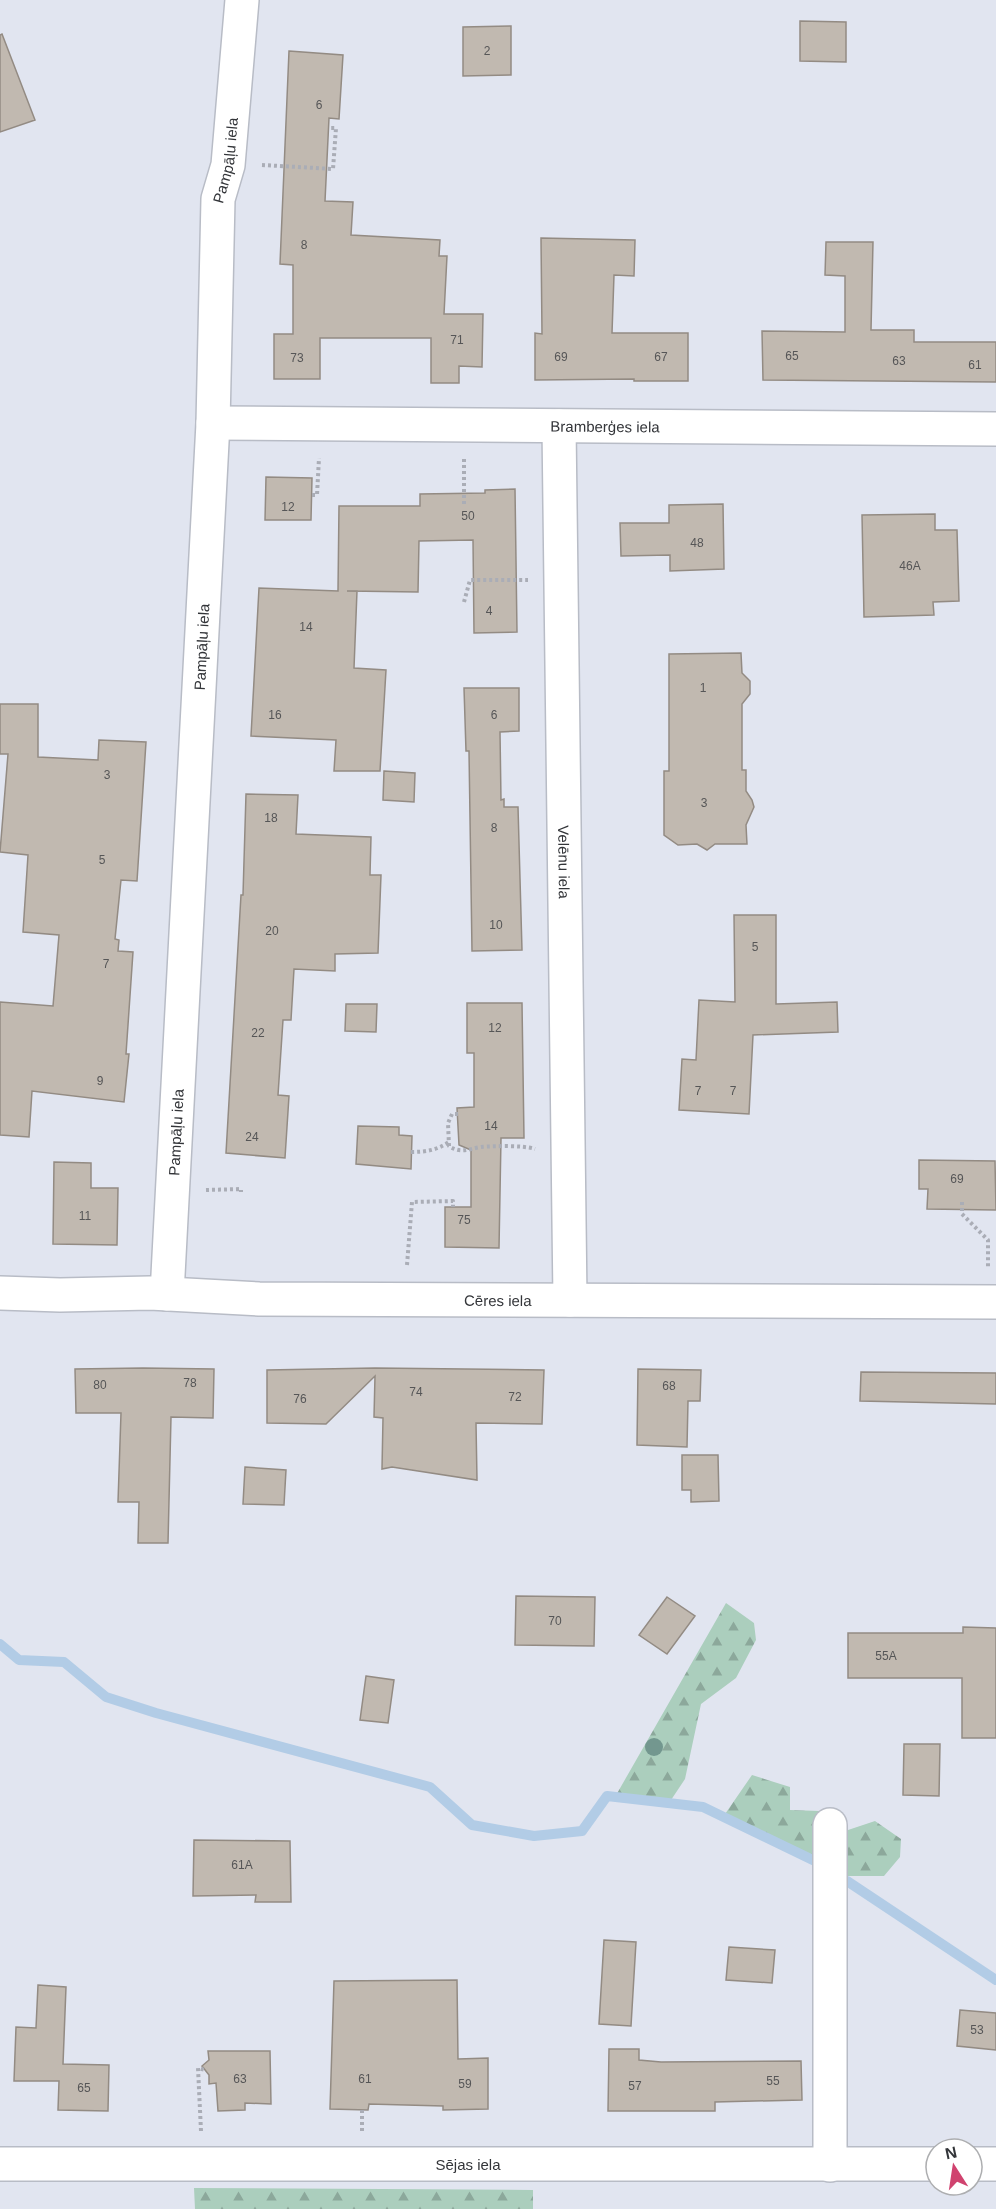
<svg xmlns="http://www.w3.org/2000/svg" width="996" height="2209" viewBox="0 0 996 2209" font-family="Helvetica,sans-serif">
<defs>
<pattern id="forest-firs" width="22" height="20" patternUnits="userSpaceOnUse" patternTransform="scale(1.5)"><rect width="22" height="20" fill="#abcebd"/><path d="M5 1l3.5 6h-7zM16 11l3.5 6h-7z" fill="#8ca89b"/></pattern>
</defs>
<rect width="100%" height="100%" fill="#e1e5f0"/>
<path fill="url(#forest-firs)" d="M726,1603L754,1623L756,1640L736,1678L701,1704L685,1779L669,1803L615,1797Z
M752,1775L790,1787V1810L820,1811L819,1863L723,1817Z
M875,1821L901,1839L900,1857L884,1876H845V1831Z
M194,2188L533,2190V2209H195Z"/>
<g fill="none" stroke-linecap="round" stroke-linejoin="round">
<path stroke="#b2cce6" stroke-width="10" d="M0,1644L19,1660L64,1662L106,1697L156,1713L430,1787L472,1825L534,1836L582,1831L607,1796L703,1807L819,1863
M847,1881L996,1980"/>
</g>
<path fill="#c1b9b0" stroke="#938b83" stroke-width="1.5" d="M800,21L846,22V62L800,61Z
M511,26V75L463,76V27Z
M2,34L35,120L0,132V35Z
M289,51L343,55L339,119L329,118L325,201L353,202L351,235L440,240L439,256H447L444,314H483L482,367L459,366V383H431V338H320V379H274V334H293V265L280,264Z
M541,238L635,240L634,276L614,275L612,333H688V381H634V379L535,380V333L542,334Z
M826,242H873L871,330H914V342H996V382L763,380L762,331L845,332V276L825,275Z
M266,477L312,478L311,520H265Z
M515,489L517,632L474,633L473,540L419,541L418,592L347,591H357L354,668L386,670L380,771H334L336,740L251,736L259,588L338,591L339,506H420V494L485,493V490Z
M723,504L724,569L670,571V555L621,556L620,523H669V505Z
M935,514V530H957L959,601L933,602L934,615L864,617L862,515Z
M741,653L742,673L750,681V694L742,704V770H746V791L752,800L754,807L746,825L747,844H715L707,850L697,844L678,845L664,835V771H669V654Z
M464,688H519V731L500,732L501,800L504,799V807H518L522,950L472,951L469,751H466Z
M0,704H38V757L98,760L99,740L146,742L137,881L121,880L115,939L119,940L118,951L133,952L126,1054H129L124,1102L32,1091L29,1137L0,1135V1002L53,1006L59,935L23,932L28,855L0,852L8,754H0Z
M384,771L415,773L414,802L383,800Z
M246,794L298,795L296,834L371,837L370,875H381L378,953L335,954V971L294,969L291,1020H283L278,1095L289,1096L285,1158L226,1153L241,895H243Z
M734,915H776V1004L837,1002L838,1032L753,1035L749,1114L679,1110L682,1059L696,1060L699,1000L735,1002Z
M467,1003H522L524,1138H501L499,1248L445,1247V1207H471V1150L459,1145L457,1108L474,1107V1053H467Z
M346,1004H377L376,1032L345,1031Z
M358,1126L399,1127V1135L412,1136L411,1169L356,1164Z
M919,1160L995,1161L996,1210L927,1209L928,1189H919Z
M54,1162L91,1163V1188H118L117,1245L53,1244Z
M143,1368L214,1369L213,1418L171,1417L168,1543H138L139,1502H118L121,1413H76L75,1369Z
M375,1368L544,1370L542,1424L476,1423L477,1480L392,1467L382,1469L383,1418L374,1417L375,1376L326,1424L267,1423V1370Z
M638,1369L701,1370L700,1401H688L687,1447L637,1445Z
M861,1372L996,1373V1404L860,1401Z
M682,1455H718L719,1501L691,1502V1490H682Z
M245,1467L286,1470L284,1505L243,1504Z
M516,1596L595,1597L594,1646L515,1645Z
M667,1597L695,1616L667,1654L639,1635Z
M963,1627L996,1628V1738H962V1678H848V1633H963Z
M366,1676L394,1680L388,1723L360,1720Z
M904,1744H940L939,1796L903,1795Z
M194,1840L290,1841L291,1902H255L256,1895L193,1896Z
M604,1940L636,1942L631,2026L599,2024Z
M729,1947L775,1950L772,1983L726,1980Z
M457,1980L458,2059L488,2058V2109L443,2110V2106L369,2104L368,2110L330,2109L334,1981Z
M38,1985L66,1987L63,2064L109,2065L108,2111L58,2110L59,2081H14L16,2027L36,2028Z
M960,2010L996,2013V2050L957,2046Z
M609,2049H639V2060L661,2062L801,2061L802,2100L715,2102V2111H608Z
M208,2051H270L271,2104L245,2103V2110L218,2111L216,2083L209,2084V2075L202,2066L209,2060Z"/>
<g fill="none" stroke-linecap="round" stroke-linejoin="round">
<defs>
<g id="minor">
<path id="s1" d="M213,423L996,429"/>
<path id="s2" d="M559,426L570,1300"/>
<path id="s3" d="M0,1293L60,1295L150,1293L259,1299L996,1302"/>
<path id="s4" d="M167,1294L213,423L218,199L228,165L242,0"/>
<path id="s5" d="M0,2164H936"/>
<path d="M972,2164H996"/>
<path d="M830,2165V1825"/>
</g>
</defs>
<use href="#minor" stroke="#b8bcc6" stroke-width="36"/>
<path stroke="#aaadb6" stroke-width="4" stroke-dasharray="3 3" stroke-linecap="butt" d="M262,165L333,169L336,128H329
M312,495H317L319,458
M464,504V459
M464,602L470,580H528
M458,1114H452L448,1123L449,1146C461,1154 468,1149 481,1147C494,1146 523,1145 535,1149
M411,1152C426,1152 437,1150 449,1142
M206,1190L241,1189V1192
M962,1202V1214L988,1240V1268
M407,1265L412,1202L453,1201V1207
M201,2131L198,2068L205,2070
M362,2131V2110"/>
<use href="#minor" stroke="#fff" stroke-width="33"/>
</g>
<circle fill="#73978f" cx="654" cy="1747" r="9"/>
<g text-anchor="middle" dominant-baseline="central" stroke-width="5" stroke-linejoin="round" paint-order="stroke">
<g font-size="12" fill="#565657">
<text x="487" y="51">2</text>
<text x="319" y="105">6</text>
<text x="304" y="245">8</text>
<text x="457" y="340">71</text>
<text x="792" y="356">65</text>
<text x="561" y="357">69</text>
<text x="661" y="357">67</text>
<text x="297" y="358">73</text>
<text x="899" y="361">63</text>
<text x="975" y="365">61</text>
<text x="288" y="507">12</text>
<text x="468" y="516">50</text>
<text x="697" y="543">48</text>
<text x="910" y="566">46A</text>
<text x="489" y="611">4</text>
<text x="306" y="627">14</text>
<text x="703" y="688">1</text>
<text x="275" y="715">16</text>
<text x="494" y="715">6</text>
<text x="107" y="775">3</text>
<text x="704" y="803">3</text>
<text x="271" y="818">18</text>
<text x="494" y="828">8</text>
<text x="102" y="860">5</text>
<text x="496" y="925">10</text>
<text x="272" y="931">20</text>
<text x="755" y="947">5</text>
<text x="106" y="964">7</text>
<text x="495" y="1028">12</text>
<text x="258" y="1033">22</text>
<text x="100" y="1081">9</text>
<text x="698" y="1091">7</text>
<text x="733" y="1091">7</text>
<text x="491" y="1126">14</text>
<text x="252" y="1137">24</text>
<text x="957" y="1179">69</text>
<text x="85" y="1216">11</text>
<text x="464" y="1220">75</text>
<text x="190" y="1383">78</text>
<text x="100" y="1385">80</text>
<text x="669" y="1386">68</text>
<text x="416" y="1392">74</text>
<text x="515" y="1397">72</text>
<text x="300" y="1399">76</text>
<text x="555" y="1621">70</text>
<text x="886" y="1656">55A</text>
<text x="242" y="1865">61A</text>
<text x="977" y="2030">53</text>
<text x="240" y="2079">63</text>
<text x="365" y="2079">61</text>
<text x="773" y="2081">55</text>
<text x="465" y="2084">59</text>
<text x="635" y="2086">57</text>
<text x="84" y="2088">65</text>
</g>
<g font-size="15" fill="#333539" stroke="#fff">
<text stroke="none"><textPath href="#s4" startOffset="1136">Pampāļu iela</textPath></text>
<text stroke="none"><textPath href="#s1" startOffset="392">Bramberģes iela</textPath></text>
<text stroke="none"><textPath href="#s4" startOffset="648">Pampāļu iela</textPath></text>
<text stroke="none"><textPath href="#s2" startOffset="436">Velēnu iela</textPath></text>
<text stroke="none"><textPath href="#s4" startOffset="162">Pampāļu iela</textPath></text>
<text stroke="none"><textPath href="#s3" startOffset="498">Cēres iela</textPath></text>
<text stroke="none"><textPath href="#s5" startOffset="468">Sējas iela</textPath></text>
</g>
</g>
<g transform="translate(954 2167) rotate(348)"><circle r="28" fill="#ffffff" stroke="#adaeb0" stroke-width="1.5"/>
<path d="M0-4.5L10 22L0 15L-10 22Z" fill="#d0436f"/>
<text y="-9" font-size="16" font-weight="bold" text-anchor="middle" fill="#333539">N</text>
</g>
</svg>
